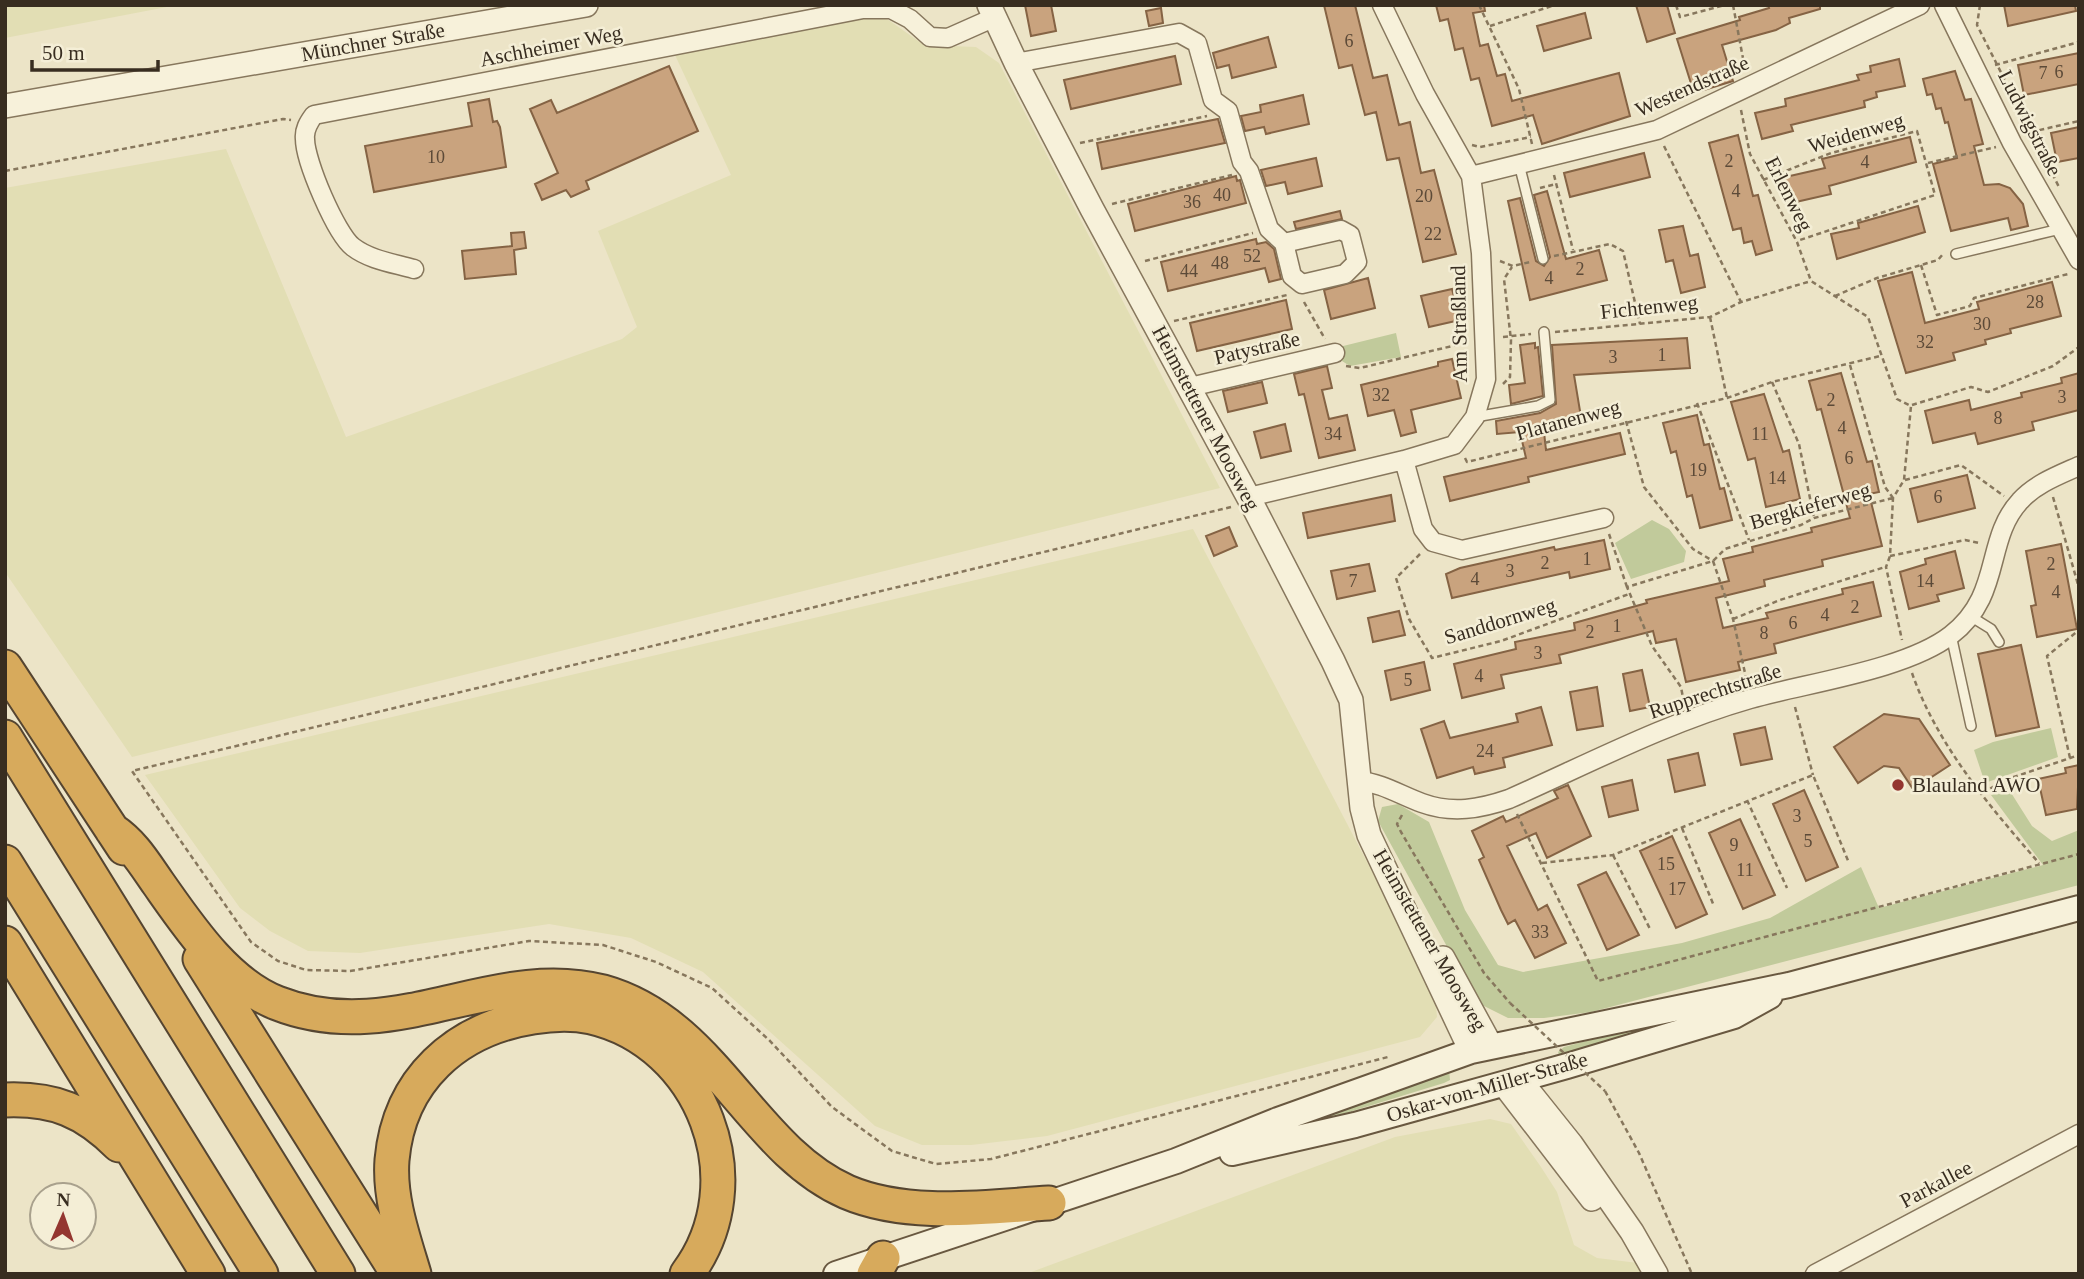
<svg xmlns="http://www.w3.org/2000/svg" width="2084" height="1279" viewBox="0 0 2084 1279" font-family="'Times New Roman',serif">
<rect width="100%" height="100%" fill="#ece4c7"/>
<path fill="#e2deb4" d="M5,5H172V6L5,38Z
M858,19H887L924,45L976,47L999,63L1220,488L132,757L5,572V188L226,149L346,437L622,339L637,327L598,231L731,175L675,55Z
M1193,529L1435,992L1437,1017L1420,1037L1047,1136L971,1145H922L875,1126L703,972L631,938L549,924L360,953L308,951L270,931L240,908L145,775Z
M1490,1119L1511,1124L1541,1167L1557,1192L1574,1245L1597,1258L1638,1263L1644,1274H1026L1395,1137Z"/>
<path fill="#c1ca9b" d="M1396,333L1401,357L1350,366L1342,361L1335,348Z
M1652,520L1669,529L1686,551L1684,562L1631,579L1615,543Z
M2051,728L2058,757L1985,783L1974,750L1993,742Z
M2008,788L2032,826L2052,841L2079,830V885L1591,1012L1544,1018H1508L1478,1003L1378,821L1382,807L1398,804L1429,822L1465,910L1498,965L1523,972L1682,943L1770,918L1861,867L1879,908L2043,865L1991,795Z
M1712,1007L1718,1008L1560,1057L1558,1052L1564,1047Z
M1449,1069L1450,1080L1444,1083L1323,1120L1322,1117Z"/>
<path fill="#c9a37e" stroke="#856344" stroke-width="2" d="M1025,5H1051L1056,31L1031,36Z
M1324,5H1355L1373,78L1387,75L1399,125L1410,122L1421,173L1434,170L1456,254L1423,262L1399,158L1387,160L1376,112L1365,115L1352,65L1339,68Z
M1436,5H1484L1485,11L1473,13L1480,46L1488,44L1497,76L1505,74L1512,101L1619,73L1630,116L1542,144L1533,115L1492,126L1479,78L1471,80L1463,48L1455,50L1448,19L1440,21Z
M1636,5H1667L1675,33L1647,42Z
M1768,5H1820V9L1789,18L1790,23L1776,30L1722,45L1733,81L1694,93L1677,39L1740,20L1739,17L1769,8Z
M2004,5H2075L2076,11L2008,26Z
M1161,8L1163,23L1149,26L1146,11Z
M1585,13L1591,38L1544,51L1537,26Z
M1268,37L1276,67L1232,78L1229,65L1217,68L1213,53Z
M2079,53V84L2024,95L2018,65Z
M1175,56L1181,84L1071,109L1064,80Z
M1899,59L1905,86L1876,92L1877,97L1864,101L1865,107L1791,125L1793,131L1762,139L1755,113L1786,106L1785,99L1859,80L1857,75L1871,72L1870,66Z
M669,66L698,131L586,181L589,189L571,197L566,190L542,200L535,184L558,173L530,109L551,100L557,113Z
M1955,71L1965,100L1971,99L1983,144L1974,146L1984,185L1999,184L2010,188L2023,204L2028,226L2011,230L2008,218L1951,231L1933,164L1957,158L1948,122L1945,123L1941,108L1936,109L1932,94L1927,95L1923,79Z
M1303,95L1309,124L1266,134L1264,127L1245,131L1241,116L1261,112L1260,105Z
M489,99L493,122L497,121L500,127L506,167L374,192L365,146L472,126L468,103Z
M1218,119L1225,143L1102,169L1097,143Z
M2079,127V158L2057,162L2051,133Z
M1738,135L1753,196L1758,195L1772,250L1756,255L1752,241L1744,243L1741,228L1733,230L1709,143Z
M1910,137L1916,162L1829,186L1831,194L1787,204L1781,178L1825,168L1822,159Z
M1644,153L1650,177L1570,197L1564,173Z
M1316,158L1322,186L1288,194L1285,182L1266,186L1261,170Z
M1236,176L1237,181L1240,180L1246,203L1135,231L1128,204Z
M1547,191L1566,259L1599,250L1607,280L1530,300L1508,201L1520,198L1536,261L1544,266L1550,257L1534,195Z
M1918,206L1925,232L1837,259L1831,234L1859,228L1858,223Z
M1340,211L1342,219L1296,229L1294,222Z
M1683,226L1690,256L1698,254L1705,287L1681,293L1673,260L1666,262L1659,230Z
M524,232L526,248L514,250L516,274L465,279L462,251L512,246L511,233Z
M1256,239L1257,244L1266,242L1274,249L1281,279L1269,282L1265,268L1168,291L1161,262Z
M1912,272L1925,323L1979,309L1977,302L2052,282L2061,316L2010,329L2011,333L1985,340L1986,344L1953,353L1955,360L1906,373L1878,281Z
M1368,278L1375,308L1331,319L1324,290Z
M1452,289L1460,320L1429,327L1421,296Z
M1286,300L1292,329L1197,351L1190,323Z
M1687,338L1690,368L1574,375L1581,417L1543,423L1546,450L1620,433L1625,454L1528,477L1529,482L1450,501L1444,477L1526,458L1520,432L1497,434L1496,421L1540,413L1556,404L1552,345Z
M1535,343V348L1538,347L1543,396L1511,404L1509,385L1525,383L1520,345Z
M1452,359L1461,398L1411,410L1416,432L1401,436L1394,410L1368,416L1361,385L1438,366V362Z
M1327,366L1332,388L1322,390L1329,419L1347,415L1355,450L1319,458L1304,394L1299,395L1294,374Z
M1841,373L1867,462L1872,461L1879,492L1869,494L1882,546L1822,560L1823,566L1764,580L1765,586L1716,598L1723,628L1768,618L1766,613L1843,594L1842,589L1873,582L1881,616L1774,644L1776,653L1738,662L1740,670L1686,682L1676,639L1656,643L1653,631L1559,655L1561,663L1501,675L1504,688L1462,698L1454,664L1516,649L1515,642L1575,630L1574,623L1647,603L1646,600L1729,581L1723,559L1753,552L1752,547L1812,532L1811,528L1850,518L1821,409L1817,410L1809,381Z
M2079,373V410L2032,422L2034,430L1978,444L1975,433L1933,443L1925,411L1969,400L1971,410L2022,397L2021,393L2062,383L2061,378Z
M1262,382L1267,403L1228,412L1223,391Z
M1764,394L1783,452L1789,450L1800,499L1766,507L1755,458L1748,460L1731,402Z
M1697,415L1704,445L1709,444L1720,489L1724,488L1732,520L1700,528L1692,495L1687,497L1676,451L1671,453L1663,423Z
M1285,424L1291,451L1261,458L1254,432Z
M1967,475L1975,508L1918,522L1910,489Z
M1391,495L1395,521L1308,538L1303,513Z
M1229,527L1237,546L1214,556L1206,536Z
M1604,540L1610,569L1570,578L1569,572L1452,598L1446,574L1460,568L1554,547L1555,550Z
M2061,544L2077,629L2037,637L2031,606L2036,605L2026,551Z
M1955,551L1964,588L1937,595L1939,601L1909,609L1900,572L1926,564L1925,559Z
M1369,564L1375,591L1337,599L1331,571Z
M1399,611L1405,635L1373,642L1368,618Z
M2021,645L2039,727L1996,736L1978,654Z
M1424,662L1430,690L1391,700L1385,671Z
M1642,670L1650,707L1630,711L1623,674Z
M1597,687L1603,726L1577,730L1570,692Z
M1541,707L1552,745L1503,758L1505,767L1475,774L1473,767L1437,778L1421,729L1444,721L1450,738L1518,722L1516,714Z
M1884,714L1919,719L1950,765L1913,789L1899,768L1884,766L1858,783L1834,747Z
M1765,727L1772,759L1741,765L1734,734Z
M1698,753L1705,785L1675,792L1668,760Z
M2079,765L2077,809L2046,815L2038,779L2066,773L2065,768Z
M1632,780L1638,810L1609,817L1602,787Z
M1568,785L1591,836L1547,858L1536,833L1507,846L1538,910L1547,905L1566,943L1535,958L1515,920L1508,924L1501,910L1479,860L1484,857L1472,831L1503,816L1506,822L1558,798L1554,791Z
M1804,790L1838,867L1806,881L1773,804Z
M1740,819L1775,895L1743,909L1709,833Z
M1672,836L1707,914L1676,928L1640,851Z
M1606,872L1639,935L1607,950L1578,885Z"/>
<g fill="none" stroke-linecap="round" stroke-linejoin="round">
<defs>
<path id="service" d="M1519,164L1543,259
M1956,254L2060,229
M1475,417L1538,406L1550,400L1544,332
M1970,616L1991,629L1999,642
M1951,635L1971,726"/>
<path id="minor" d="M1944,5L2012,143L2079,260
M1016,63L1179,33L1197,43L1213,100L1228,111L1242,162L1249,171L1269,229L1284,243L1292,276L1302,284L1345,274L1357,262L1350,235L1341,230L1284,243
M1471,176L1657,130L1920,5
M414,269C393,263 370,260 353,247C336,234 305,161 305,139C304,130 308,123 314,115L863,9H891L910,19L930,37L948,38L993,18
M1190,387L1335,353
M1404,460L1423,529L1433,542L1462,550L1604,518
M1249,497L1404,460L1454,445L1475,417L1486,379L1481,253L1471,176L1425,94L1382,5
M1359,781C1382,783 1400,795 1422,803C1452,814 1480,809 1509,799C1588,764 1666,723 1750,699C1806,683 1906,670 1951,635C2003,595 1984,540 2020,501C2035,484 2059,475 2079,466
M1815,1274L2079,1134"/>
<path id="tertiary" d="M989,5L1016,63L1092,209L1251,502L1333,661L1351,700L1362,808L1369,835L1471,1051
M5,106L586,5
M1443,958L1491,1046
M1519,1079L1571,1144L1632,1232L1656,1274
M1506,1087L1592,1199"/>
<path id="secondary" d="M1232,1153L1355,1125L1567,1066L1734,1016L1770,996
M836,1274L1176,1161L1278,1120L1471,1051L1789,985L2079,908"/>
<path id="motorway" d="M5,667L124,848
M5,737L338,1274
M112,830C133,844 144,863 158,883C189,927 226,983 277,1003C393,1049 493,963 603,992C714,1023 751,1150 847,1192C908,1218 985,1207 1049,1203
M5,862L261,1274
M5,943L208,1274
M200,959L398,1274
M5,1100C54,1098 85,1111 119,1145
M414,1274C403,1237 389,1198 392,1160C399,1080 456,1029 533,1017C551,1014 573,1013 591,1017C703,1043 756,1182 687,1274
M874,1274L883,1258"/>
</defs>
<use href="#service" stroke="#87775d" stroke-width="12"/>
<use href="#minor" stroke="#87775d" stroke-width="21"/>
<use href="#tertiary" stroke="#87775d" stroke-width="26"/>
<use href="#secondary" stroke="#695840" stroke-width="28"/>
<use href="#motorway" stroke="#554531" stroke-width="37"/>
<path stroke="#87775d" stroke-width="2.5" stroke-dasharray="5 3.5" stroke-linecap="butt" d="M1479,5L1519,89L1532,144
M1676,5L1680,17L1725,5
M1733,5L1745,69
M1980,5L1977,25L2060,189
M1490,26L1555,5
M1995,65L2079,42
M1741,110L1750,154L1797,242L1811,281L1868,317L1897,399L1911,406L1904,480L1893,498L1890,556L1886,567L1902,640
M2031,132L2079,121
M1080,143L1207,116
M1472,145L1480,147L1531,137
M1664,146L1741,302
M1928,163L1996,147
M5,171L283,119L291,120
M1554,175L1573,250
M1763,180L1831,153L1917,131L1935,195L1797,241
M1540,188L1556,184
M1112,204L1232,175
M1554,256L1610,244L1623,251L1640,324
M1145,261L1253,233
M1500,261L1513,266L1530,262
M1921,265L1937,315L1970,306L1974,298L2068,274
M1835,296L1877,278L1938,260L1943,254
M1304,302L1325,339
M1710,317L1727,398
M1174,321L1287,295
M1555,332L1710,317L1741,302L1811,281
M1503,337L1531,334
M1850,365L1885,487L1893,498
M1346,366L1360,368L1469,342
M1772,382L1799,444L1814,518
M1503,384L1510,377L1511,340L1504,279L1512,267
M1697,403L1749,540
M1912,405L1971,387L1988,392L2053,366L2079,347
M1626,421L1644,487L1693,549L1713,561
M1465,458L1467,462L1727,398L1772,382L1880,356
M1905,480L1961,465L2004,496
M2053,497L2079,588
M1231,507L132,771L251,942L278,961L306,970L350,971L529,941L603,945L656,962L712,988L769,1040L832,1107L892,1151L936,1164L991,1159L1388,1057
M1609,534L1627,587
M1420,554L1396,578L1409,619L1432,658L1501,641L1629,594
M1890,556L1965,540L1979,543
M1713,561L1733,619L1747,682
M1733,619L1780,600L1885,567
M1912,673C1937,745 1990,807 2039,863
M1684,703L1681,687L1652,646L1627,587L1713,561L1725,549L1801,525L1814,518L1893,498
M1795,707L1813,775
M2070,758L2047,656L2079,630
M1983,793L2005,780L2079,755
M1747,800L1787,888
M1517,814L1598,981L2079,854
M1402,815L1397,824L1401,832L1484,973L1510,1003
M1682,828L1714,906
M1613,855L1650,929
M1542,863L1613,855L1813,775L1849,863
M1605,1091L1639,1153L1692,1274"/>
<use href="#service" stroke="#f7f1da" stroke-width="9"/>
<use href="#minor" stroke="#f7f1da" stroke-width="18"/>
<use href="#tertiary" stroke="#f7f1da" stroke-width="23"/>
<use href="#secondary" stroke="#f7f1da" stroke-width="24"/>
<use href="#motorway" stroke="#d7aa5c" stroke-width="33"/>
<path stroke="#87775d" stroke-width="2.5" stroke-dasharray="5 3.5" stroke-linecap="butt" d="M1510,1003L1605,1091"/>
</g>
<circle fill="#943630" stroke="#f4eed6" stroke-width="2.5" cx="1898" cy="785" r="7"/>
<g text-anchor="middle" dominant-baseline="central" stroke-width="5" stroke-linejoin="round" paint-order="stroke">
<g font-size="18" fill="#5c4a38">
<text x="1349" y="41">6</text>
<text x="2059" y="72">6</text>
<text x="2043" y="73">7</text>
<text x="436" y="157">10</text>
<text x="1729" y="161">2</text>
<text x="1865" y="162">4</text>
<text x="1736" y="191">4</text>
<text x="1222" y="195">40</text>
<text x="1424" y="196">20</text>
<text x="1192" y="202">36</text>
<text x="1433" y="234">22</text>
<text x="1252" y="256">52</text>
<text x="1220" y="263">48</text>
<text x="1580" y="269">2</text>
<text x="1189" y="271">44</text>
<text x="1549" y="278">4</text>
<text x="2035" y="302">28</text>
<text x="1982" y="324">30</text>
<text x="1925" y="342">32</text>
<text x="1662" y="355">1</text>
<text x="1613" y="357">3</text>
<text x="1381" y="395">32</text>
<text x="2062" y="397">3</text>
<text x="1831" y="400">2</text>
<text x="1998" y="418">8</text>
<text x="1842" y="428">4</text>
<text x="1333" y="434">34</text>
<text x="1760" y="434">11</text>
<text x="1849" y="458">6</text>
<text x="1698" y="470">19</text>
<text x="1777" y="478">14</text>
<text x="1938" y="497">6</text>
<text x="1587" y="559">1</text>
<text x="1545" y="563">2</text>
<text x="2051" y="564">2</text>
<text x="1510" y="571">3</text>
<text x="1475" y="579">4</text>
<text x="1353" y="581">7</text>
<text x="1925" y="581">14</text>
<text x="2056" y="592">4</text>
<text x="1855" y="607">2</text>
<text x="1825" y="615">4</text>
<text x="1793" y="623">6</text>
<text x="1617" y="626">1</text>
<text x="1590" y="632">2</text>
<text x="1764" y="633">8</text>
<text x="1538" y="653">3</text>
<text x="1479" y="676">4</text>
<text x="1408" y="680">5</text>
<text x="1485" y="751">24</text>
<text x="1797" y="816">3</text>
<text x="1808" y="841">5</text>
<text x="1734" y="845">9</text>
<text x="1666" y="864">15</text>
<text x="1745" y="870">11</text>
<text x="1677" y="889">17</text>
<text x="1540" y="932">33</text>
</g>
<g font-size="21" fill="#382d20" stroke="#f4eed6">
<text transform="translate(373 42) rotate(-10)">Münchner Straße</text>
<text transform="translate(551 46) rotate(-11)">Aschheimer Weg</text>
<text transform="translate(1692 86) rotate(-24)">Westendstraße</text>
<text transform="translate(2030 123) rotate(63)">Ludwigstraße</text>
<text transform="translate(1856 133) rotate(-16)">Weidenweg</text>
<text transform="translate(1789 194) rotate(63)">Erlenweg</text>
<text transform="translate(1649 307) rotate(-6)">Fichtenweg</text>
<text transform="translate(1459 324) rotate(-91)">Am Straßland</text>
<text transform="translate(1257 348) rotate(-13)">Patystraße</text>
<text transform="translate(1206 418) rotate(62)">Heimstettener Moosweg</text>
<text transform="translate(1568 420) rotate(-15)">Platanenweg</text>
<text transform="translate(1810 506) rotate(-16)">Bergkieferweg</text>
<text transform="translate(1500 621) rotate(-17)">Sanddornweg</text>
<text transform="translate(1715 691) rotate(-18)">Rupprechtstraße</text>
<text transform="translate(1430 940) rotate(60)">Heimstettener Moosweg</text>
<text transform="translate(1487 1087) rotate(-16)">Oskar-von-Miller-Straße</text>
<text transform="translate(1936 1184) rotate(-28)">Parkallee</text>
</g>
<g font-size="21" fill="#382d20" stroke="#f4eed6" text-anchor="start">
<text x="1912" y="785">Blauland AWO</text>
</g>
</g>
<rect width="2084" height="1279" fill="none" stroke="#382d20" stroke-width="14"/>
<g transform="translate(63 1216) rotate(2)"><circle r="33" fill="#f4eed6" stroke="#a9a18d" stroke-width="2"/>
<path d="M0-5L12 26L0 18L-12 26Z" fill="#943630"/>
<text y="-10" font-size="19" font-weight="bold" text-anchor="middle" fill="#382d20">N</text>
</g>
<path d="M32 60v10h126v-10" fill="none" stroke="#382d20" stroke-width="3.5"/>
<text x="42" y="60" font-size="21" fill="#382d20" stroke="#f4eed6" stroke-width="5" paint-order="stroke">50 m</text>
</svg>
